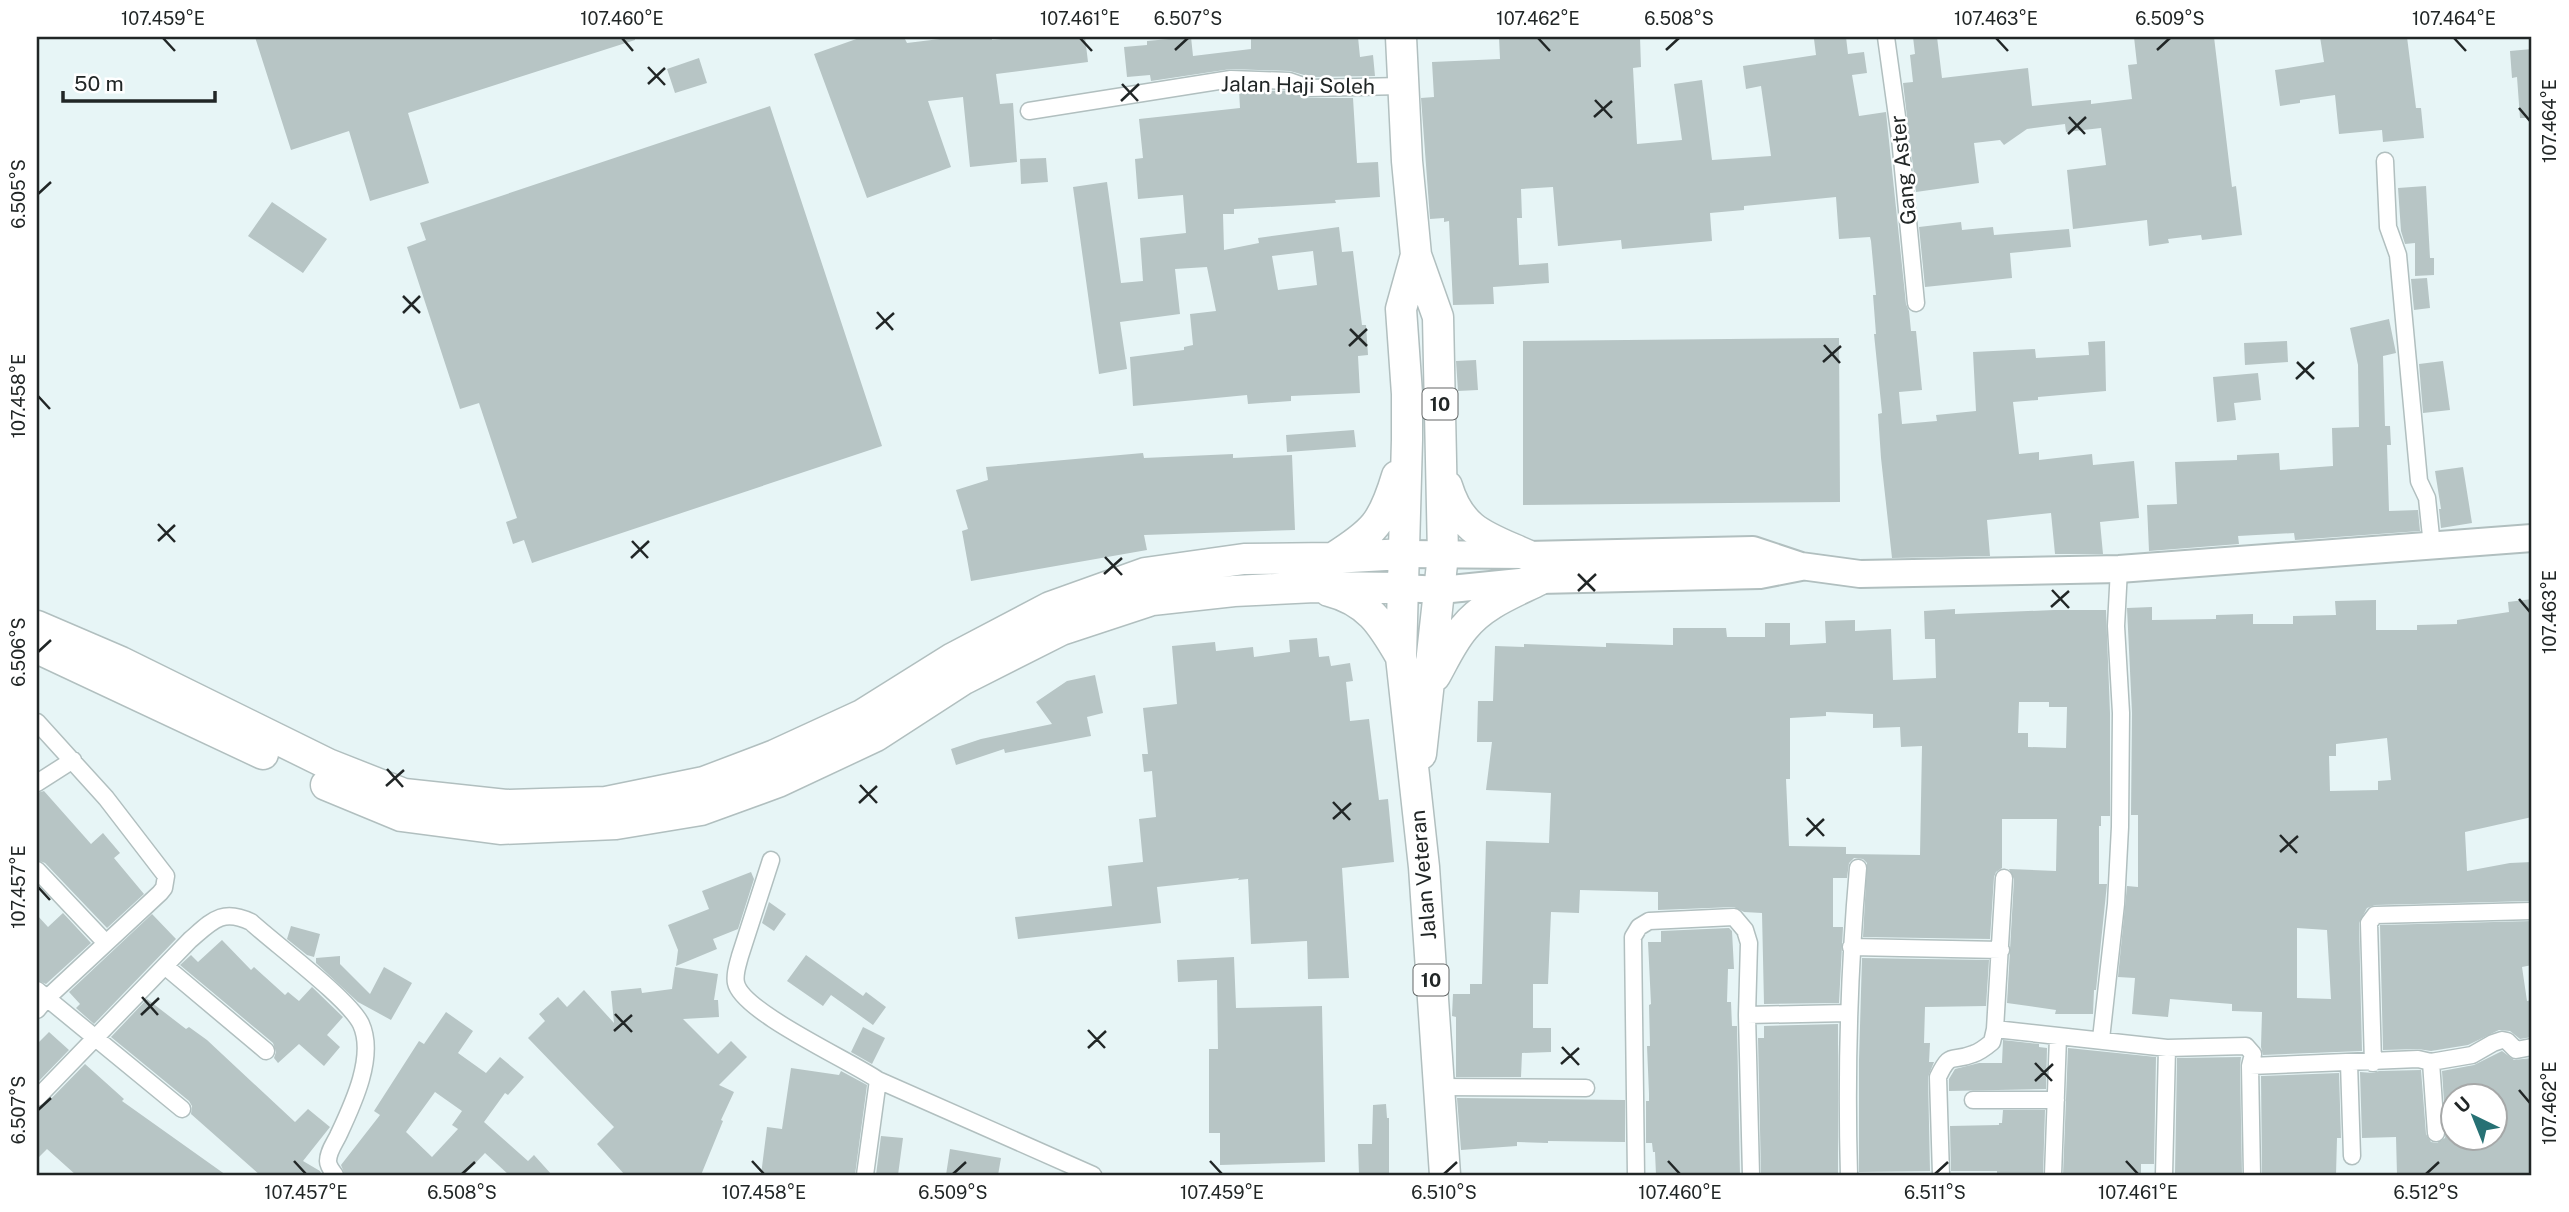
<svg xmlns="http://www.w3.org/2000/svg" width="2569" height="1212" viewBox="0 0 2569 1212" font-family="'Public Sans',sans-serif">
<rect width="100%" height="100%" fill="#e7f5f6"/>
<path fill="#b7c5c5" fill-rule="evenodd" d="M255,37H635V40L408,113L429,183L370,201L349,131L291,150Z
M862,37H904L907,43L956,37H992V40L1020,37H1085L1088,62L996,74L1000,104L1013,103L1017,162L970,167L963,97L928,101L951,167L867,198L814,54Z
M1191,37L1193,56L1251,49V37H1358L1360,57L1373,55L1375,76L1311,77L1290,71L1231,69L1151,81L1150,75L1127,77L1124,47L1147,45V41Z
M1499,37H1640L1641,67L1633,68L1637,144L1682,140L1674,84L1702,80L1712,160L1771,156L1761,86L1746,89L1743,66L1816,55L1814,39L1846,37L1848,54L1864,52L1867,73L1852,75L1859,116L1886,112L1906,304L1909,311L1911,331H1916L1922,390L1899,392L1902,424L1937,421L1936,415L1976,411L1973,352L2035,349L2036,358L2089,355L2088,342L2105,341L2106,391L2038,397V400L2013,402L2019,454L2039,452V460L2092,454L2093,465L2134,461L2139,518L2100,522L2103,554H2055L2051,513L1987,520L1990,556L1892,558L1881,458L1878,414L1882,413L1874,334H1876L1873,295H1876L1871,241L1870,237L1839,239L1836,197L1744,206V210L1710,213L1712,241L1622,249L1621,240L1558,246L1553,187L1521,189L1522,218H1517L1519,265L1548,263L1549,283L1493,287L1494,304L1453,305L1449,221L1444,222V218L1430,219L1421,98L1434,97L1432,62L1500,59Z
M1913,37H1937L1942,78L2028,68L2032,106L2091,100V104L2132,99L2128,65L2137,64L2134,37H2214L2232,187L2236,186L2242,235L2202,240L2201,235L2168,239L2169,243L2149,246L2147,220L2073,229L2067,170L2106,165L2101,128L2066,132L2065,124L2027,129L2004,145L2000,140L1974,143L1979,183L1916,192L1903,83L1913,82L1910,55L1915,54Z
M2320,37H2407L2416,108H2421L2424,138L2383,142L2382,130L2339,134L2335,95L2300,100V103L2280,106L2275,70L2324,62Z
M2532,49V118H2520L2517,77L2512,78L2510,51Z
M699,58L707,83L675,93L667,69Z
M1239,90L1287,91L1309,98H1353L1357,163L1378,162L1380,197L1335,200L1336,203L1234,209V214H1223L1224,250L1259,243L1258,238L1339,227L1342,252L1353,251L1362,325H1366L1368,355L1358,356L1360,393L1291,396V401L1248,404L1247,395L1133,406L1130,357L1184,350V347L1193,345L1190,314L1216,311L1207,267L1175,269L1180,314L1120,322L1127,369L1099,374L1073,187L1107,182L1121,283L1143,281L1140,238L1186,233L1183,195L1138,199L1135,159L1143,158L1139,119L1240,108ZM1313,251L1317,285L1278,290L1272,256Z
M770,106L882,446L532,563L524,540L513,544L506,522L517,518L479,403L460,409L407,247L426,240L420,223Z
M1046,158L1048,182L1021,184L1020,159Z
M2426,186L2430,258H2434V275L2415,276V243L2405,244L2401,231L2398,188Z
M272,202L327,239L303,273L248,236Z
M1961,222L1962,230L1993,227L1994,235L2069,229L2071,247L2010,253L2012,278L1925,287L1919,227Z
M2427,278L2430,308L2414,310L2411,279Z
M2389,319L2396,353L2383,356L2385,426H2390L2391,445H2387L2389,511L2418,510L2420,531L2295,540L2294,533L2238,536L2239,544L2149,551L2147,505L2177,504L2175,462L2237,460V455L2279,453L2280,470L2333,466L2332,428L2359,427L2358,365L2350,328Z
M1839,338L1840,502L1523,505V341Z
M2287,341L2288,362L2245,365L2244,343Z
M1476,360L1478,390L1458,391L1456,361Z
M2443,361L2450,410L2423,413L2419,364Z
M2258,373L2261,400L2234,403L2236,420L2217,422L2213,377Z
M1354,430L1356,447L1287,452L1286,435Z
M1143,453L1144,458L1233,454V458L1292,455L1295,530L1144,535L1147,550L971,581L962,531L968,529L956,490L988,480L986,467Z
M2463,467L2472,523L2441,528L2439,509H2441L2435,471Z
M2532,599V817L2465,832L2467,871L2510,863L2532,862V901L2375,905L2367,908L2359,923L2362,1051L2263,1055L2261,1047L2262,1012L2232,1011V1004L2170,999L2168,1017L2132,1014L2135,978L2118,977L2127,886L2138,887V815H2131L2132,713L2127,608L2152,607V620L2216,619V615L2253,614V624H2293V616L2336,615L2335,601L2376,600V630H2417V625L2457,624V620L2509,612L2508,602ZM2387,738L2391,780L2378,781V790L2330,791L2329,756H2336V744ZM2297,928L2327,930L2331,999L2297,998Z
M1955,609V614L2054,610H2106L2110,713V816H2101V826H2099V884H2107L2096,990H2094L2093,1014H2055L2056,1010L2007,1003L2014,879L2009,869L2056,871L2057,819H2002V868L1996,872L1994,877L1990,939L1863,937L1867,863L1863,859L1854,858L1849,863L1847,878H1833V927H1843L1839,1003L1764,1004L1762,913L1744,912L1734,907L1658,910V892L1580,890L1579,913L1551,912L1548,984H1533V1028H1551V1052L1522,1053L1521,1077H1456V1017L1452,1016L1453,994H1470V984H1482L1486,841L1549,843L1551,793L1486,790L1492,742H1477L1478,701H1493L1495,646L1524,647V644L1606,647V643L1673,645V628H1726L1727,637H1765V623H1790V645L1826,643L1825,621L1855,620V631L1891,629L1893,680L1936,678L1935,639H1925L1924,611ZM2019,702H2049V707H2067L2066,748L2028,747V733H2018ZM1826,712L1873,714V728L1900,727L1901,747L1922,746L1920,855L1846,854V847L1789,846L1786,779H1790V718L1826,716Z
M1317,638L1319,657L1329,656L1331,666L1350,663L1353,681L1346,682L1350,721L1369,719L1379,800L1388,799L1394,862L1342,868L1349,978L1308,979L1307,941L1251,944L1248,879L1238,880L1239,878L1157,887L1161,923L1018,939L1015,917L1112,906L1108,866L1143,862L1139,819L1156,817L1152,771L1144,772L1142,754H1148L1143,708L1177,704L1172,646L1215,642L1216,651L1253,647L1254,657L1290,652L1289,640Z
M1095,675L1103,713L1087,717L1091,736L1005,753L1004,749L956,765L951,749L981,739L1052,724L1036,702L1067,681Z
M44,791L91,844L103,833L120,853L114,858L144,894L107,928L45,863L37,860V793Z
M751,872L754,879L738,929L713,939L717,949L676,966L678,950L668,925L709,909L702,891Z
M769,902L786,914L774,931L762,923Z
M63,913L91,943L46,984L37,980V915L48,927Z
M152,914L176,939L94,1024L76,1008L80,1004L69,992Z
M2532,921V965L2522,967L2527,1001L2532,1000V1037L2520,1039L2510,1031L2499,1030L2468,1045L2431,1051L2418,1049L2383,1050L2380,925Z
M291,926L320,934L314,957L307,955L287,939Z
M1729,928L1732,931L1734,969H1728L1727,1002H1731L1732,1026H1737L1740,1175H1656L1655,1152H1653L1652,1143H1646V1101H1649V1094L1647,1046H1650L1649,1005L1651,1004L1648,942H1661V931Z
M222,940L251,970L254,967L285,995L288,992L299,1001L312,987L343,1017L327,1035L340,1047L324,1066L299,1044L278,1063L274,1058L276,1052L273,1043L180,965L191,955L198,962Z
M806,955L863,996L866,992L886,1007L873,1025L831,995L823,1006L787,981Z
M340,956V964L370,994L384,967L412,983L391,1020L358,1002L316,963V958Z
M1234,957L1236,1008L1322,1006L1325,1162L1220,1165V1133H1209V1049H1218L1217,980L1178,982L1177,960Z
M1862,958L1989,960L1986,1006L1925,1007L1924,1043H1930L1929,1062H1934L1928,1077L1930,1171L1859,1172V1060Z
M675,967L718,974L714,1000H718L719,1017L683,1019L718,1054L731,1041L747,1057L719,1085L734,1092L721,1120L723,1121L701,1175H625L597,1144L614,1127L528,1038L545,1021L539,1014L558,997L567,1007L584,990L614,1023L611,991L641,988L642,993L672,989Z
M147,999L186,1029L189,1027L207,1040L295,1122L308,1109L330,1127L303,1161L320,1171L322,1175H260L191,1114L192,1106L189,1101L111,1037Z
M446,1012L473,1031L458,1053L486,1073L500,1057L524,1077L508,1095L505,1093L484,1122L528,1161L534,1155L552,1175H509L485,1153L464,1175H345L341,1165L380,1115L374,1111L419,1041L424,1044ZM435,1092L462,1111L452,1125L458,1129L432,1157L406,1132Z
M1838,1024V1175H1761L1758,1038H1764V1026Z
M863,1027L885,1038L872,1064L851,1052Z
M49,1032L69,1050L37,1083V1044Z
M2003,1040L2039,1044V1047L2047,1048L2046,1089L1949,1091V1079L1955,1069L1979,1063H2002Z
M2068,1048L2156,1057L2154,1164H2141V1175H2063Z
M2502,1051L2514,1060L2532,1058V1175H2397L2396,1137L2362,1138L2360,1072L2373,1073L2379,1071L2421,1070L2426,1134L2431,1142L2437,1143L2445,1138L2446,1132L2442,1071L2474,1065ZM2454,1096H2496V1138H2454Z
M2241,1057L2240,1066L2242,1175L2175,1173L2177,1058Z
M85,1064L124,1099L122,1101L226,1175H76L47,1149L37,1159V1108L45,1105Z
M791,1068L839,1075L841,1071L867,1085L855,1175H761L767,1127L782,1129Z
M2339,1073L2341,1138H2337L2336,1175H2262L2261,1076Z
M1457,1098L1625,1100V1142L1548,1141V1143L1517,1142V1146L1461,1150Z
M1386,1104L1387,1118H1389V1174L1359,1175L1358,1144H1372L1373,1105Z
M2003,1110H2045L2043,1175H1997V1171H1951L1950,1126L1999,1125V1123H2002Z
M881,1136L903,1138L898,1175H876Z
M950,1149L1001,1158L998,1175H946Z"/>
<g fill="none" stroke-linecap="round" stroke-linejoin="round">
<defs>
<path id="street" d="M1886,37L1900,138L1916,303
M1029,111L1231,79L1289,81L1309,88L1402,86
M2385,161L2388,227L2398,255L2419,481L2427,498L2432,546
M37,722L106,798L166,876L164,888L160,893L46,999L37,1010
M37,783L73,760
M771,860L740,956C738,964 734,974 736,983C742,1012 851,1061 878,1080L865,1175
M37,870L106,943
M1851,947L2001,950
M166,967L266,1051
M37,990L182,1109
M1747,1015L1848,1013
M1995,1029L2167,1048L2246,1046L2253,1054L2250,1066L2252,1175
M2101,1039L2116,904L2120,827L2121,713L2116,626L2119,569
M2431,1062L2472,1055L2493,1043L2502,1040L2507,1041L2516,1050L2532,1047
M2349,1063L2352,1156
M2373,1063L2369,923L2375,915L2532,911
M2250,1066L2418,1059L2431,1062L2436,1133
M878,1080L1093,1175
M1439,1087L1586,1088
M37,1098L190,940C212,921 222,908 251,922C275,944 349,999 361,1024C376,1057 352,1106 338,1136C334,1144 328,1152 328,1161C328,1166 332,1171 335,1175
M1973,1100H2056
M1636,1175L1633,937L1639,927L1649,921L1734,917L1745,930L1749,943L1747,1015L1751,1175
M1849,1175C1846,1073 1849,970 1858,868
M1941,1175L1938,1077C1951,1050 1951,1063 1973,1054C1980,1052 1986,1047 1992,1042L1995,1029L2004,878
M2053,1175L2058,1037
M2164,1175L2167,1048"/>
<path id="primary" d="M1403,554L1527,555L1753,550L1801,566L1860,574L2119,569L2532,538
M1402,588L1441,590L1539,580L1760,575L1801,567"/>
<path id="highway" d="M1401,37L1407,161L1416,255L1438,317L1443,555L1421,754
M1416,255L1401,309L1407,394V440L1401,657L1424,867L1445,1175
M1447,486C1461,532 1487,537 1527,555
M1333,558C1374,532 1383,523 1397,476
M1329,591C1368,601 1382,624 1401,657
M37,626L121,662L328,764L404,794L506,805L606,802L704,782L775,755L862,715L953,658L1050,607L1145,573L1244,559L1333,558L1403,554
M37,648L263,754
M1435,676C1444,660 1452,642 1464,628C1483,604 1513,593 1539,580
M326,785L401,816L500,829L616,824L701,810L778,782L876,736L964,679L1061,630L1152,600L1234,591L1315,587L1402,588"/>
</defs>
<use href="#street" stroke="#b1bfbf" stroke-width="19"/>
<use href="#primary" stroke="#b1bfbf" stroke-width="30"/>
<use href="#highway" stroke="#b1bfbf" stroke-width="33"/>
<use href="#street" stroke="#fff" stroke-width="16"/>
<use href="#primary" stroke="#fff" stroke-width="26"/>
<use href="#highway" stroke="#fff" stroke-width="30"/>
</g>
<path fill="none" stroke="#212626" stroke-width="2.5" d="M163,38L175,51M622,38L633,51M1080,38L1092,51M1538,38L1550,51M1996,38L2008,51M2454,38L2466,51M1175,50L1188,38M1666,50L1679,38M2157,50L2170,38M648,67L665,85M648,84L665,68M1122,84L1138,101M1595,100L1612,118M1121,101L1139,84M2519,108L2530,121M1594,117L1612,101M2069,117L2085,134M2068,134L2086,117M38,194L51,182M403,296L420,313M877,312L893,330M403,313L420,296M876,329L894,313M1350,329L1367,346M1824,345L1840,363M1349,346L1367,329M1823,362L1841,346M2297,362L2314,379M2296,379L2314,362M38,396L50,409M158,524L175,542M158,541L175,525M632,541L648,558M1105,557L1122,575M631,558L649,541M1104,574L1122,558M1578,574L1595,591M2052,590L2069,608M1578,591L1596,574M2519,599L2530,612M2051,607L2069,591M38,652L51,640M387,769L403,787M860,785L877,803M386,786L404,770M1333,802L1350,820M859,803L877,786M1807,818L1824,836M1333,819L1351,803M2280,835L2297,853M1806,836L1824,819M2280,852L2298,836M38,887L50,900M142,997L158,1015M615,1014L632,1032M141,1015L159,998M1088,1030L1105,1048M614,1031L632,1015M1562,1047L1579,1065M1088,1048L1106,1031M2035,1063L2052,1081M1561,1064L1579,1048M2035,1081L2053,1064M2519,1090L2530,1103M38,1110L51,1098M294,1161L306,1174M752,1161L764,1174M1210,1161L1222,1174M1668,1161L1680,1174M2126,1161L2138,1174M462,1174L475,1162M953,1174L966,1162M1444,1174L1457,1162M1935,1174L1948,1162M2426,1174L2439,1162"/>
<g text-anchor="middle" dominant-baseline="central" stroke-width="5" stroke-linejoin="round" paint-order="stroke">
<g fill="#fff" stroke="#646767" stroke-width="2">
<rect x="1422.5" y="388.5" width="35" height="31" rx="5"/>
<rect x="1413.5" y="964.5" width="35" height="31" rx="5"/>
</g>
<g font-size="19" font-weight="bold" fill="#212626">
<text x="1440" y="404">10</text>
<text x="1431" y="980">10</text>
</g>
<g font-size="21" fill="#212626" stroke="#fff">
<text transform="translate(1298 85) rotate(1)">Jalan Haji Soleh</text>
<text transform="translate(1903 170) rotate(-96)">Gang Aster</text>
<text transform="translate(1423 875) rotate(-95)">Jalan Veteran</text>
</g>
</g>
<rect width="2569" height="1212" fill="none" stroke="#ffffff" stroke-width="77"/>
<g transform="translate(2474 1117) rotate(317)"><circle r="33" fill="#ffffff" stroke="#a6a8a8" stroke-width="2"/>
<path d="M0-5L12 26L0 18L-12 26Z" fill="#277174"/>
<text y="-10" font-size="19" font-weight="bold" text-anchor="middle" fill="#212626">U</text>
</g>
<path d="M63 91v10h152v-10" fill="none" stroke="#212626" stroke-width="3.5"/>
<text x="74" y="91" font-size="21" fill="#212626" stroke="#ffffff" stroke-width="5" paint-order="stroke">50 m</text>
<rect x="38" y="38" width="2492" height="1136" fill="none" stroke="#212626" stroke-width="2.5"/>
<g font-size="18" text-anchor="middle" fill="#212626">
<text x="163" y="25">107.459°E</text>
<text x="622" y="25">107.460°E</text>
<text x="1080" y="25">107.461°E</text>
<text x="1188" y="25">6.507°S</text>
<text x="1538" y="25">107.462°E</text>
<text x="1679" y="25">6.508°S</text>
<text x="1996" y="25">107.463°E</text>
<text x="2170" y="25">6.509°S</text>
<text x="2454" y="25">107.464°E</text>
<text transform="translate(2550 121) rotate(-90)" y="6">107.464°E</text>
<text transform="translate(19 194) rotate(-90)" y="6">6.505°S</text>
<text transform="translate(19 396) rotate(-90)" y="6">107.458°E</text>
<text transform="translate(2550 612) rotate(-90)" y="6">107.463°E</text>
<text transform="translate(19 652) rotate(-90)" y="6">6.506°S</text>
<text transform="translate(19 887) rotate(-90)" y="6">107.457°E</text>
<text transform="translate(2550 1103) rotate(-90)" y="6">107.462°E</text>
<text transform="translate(19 1110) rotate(-90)" y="6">6.507°S</text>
<text x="306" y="1199">107.457°E</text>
<text x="462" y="1199">6.508°S</text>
<text x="764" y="1199">107.458°E</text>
<text x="953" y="1199">6.509°S</text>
<text x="1222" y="1199">107.459°E</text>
<text x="1444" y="1199">6.510°S</text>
<text x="1680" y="1199">107.460°E</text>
<text x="1935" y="1199">6.511°S</text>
<text x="2138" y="1199">107.461°E</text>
<text x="2426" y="1199">6.512°S</text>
</g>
</svg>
